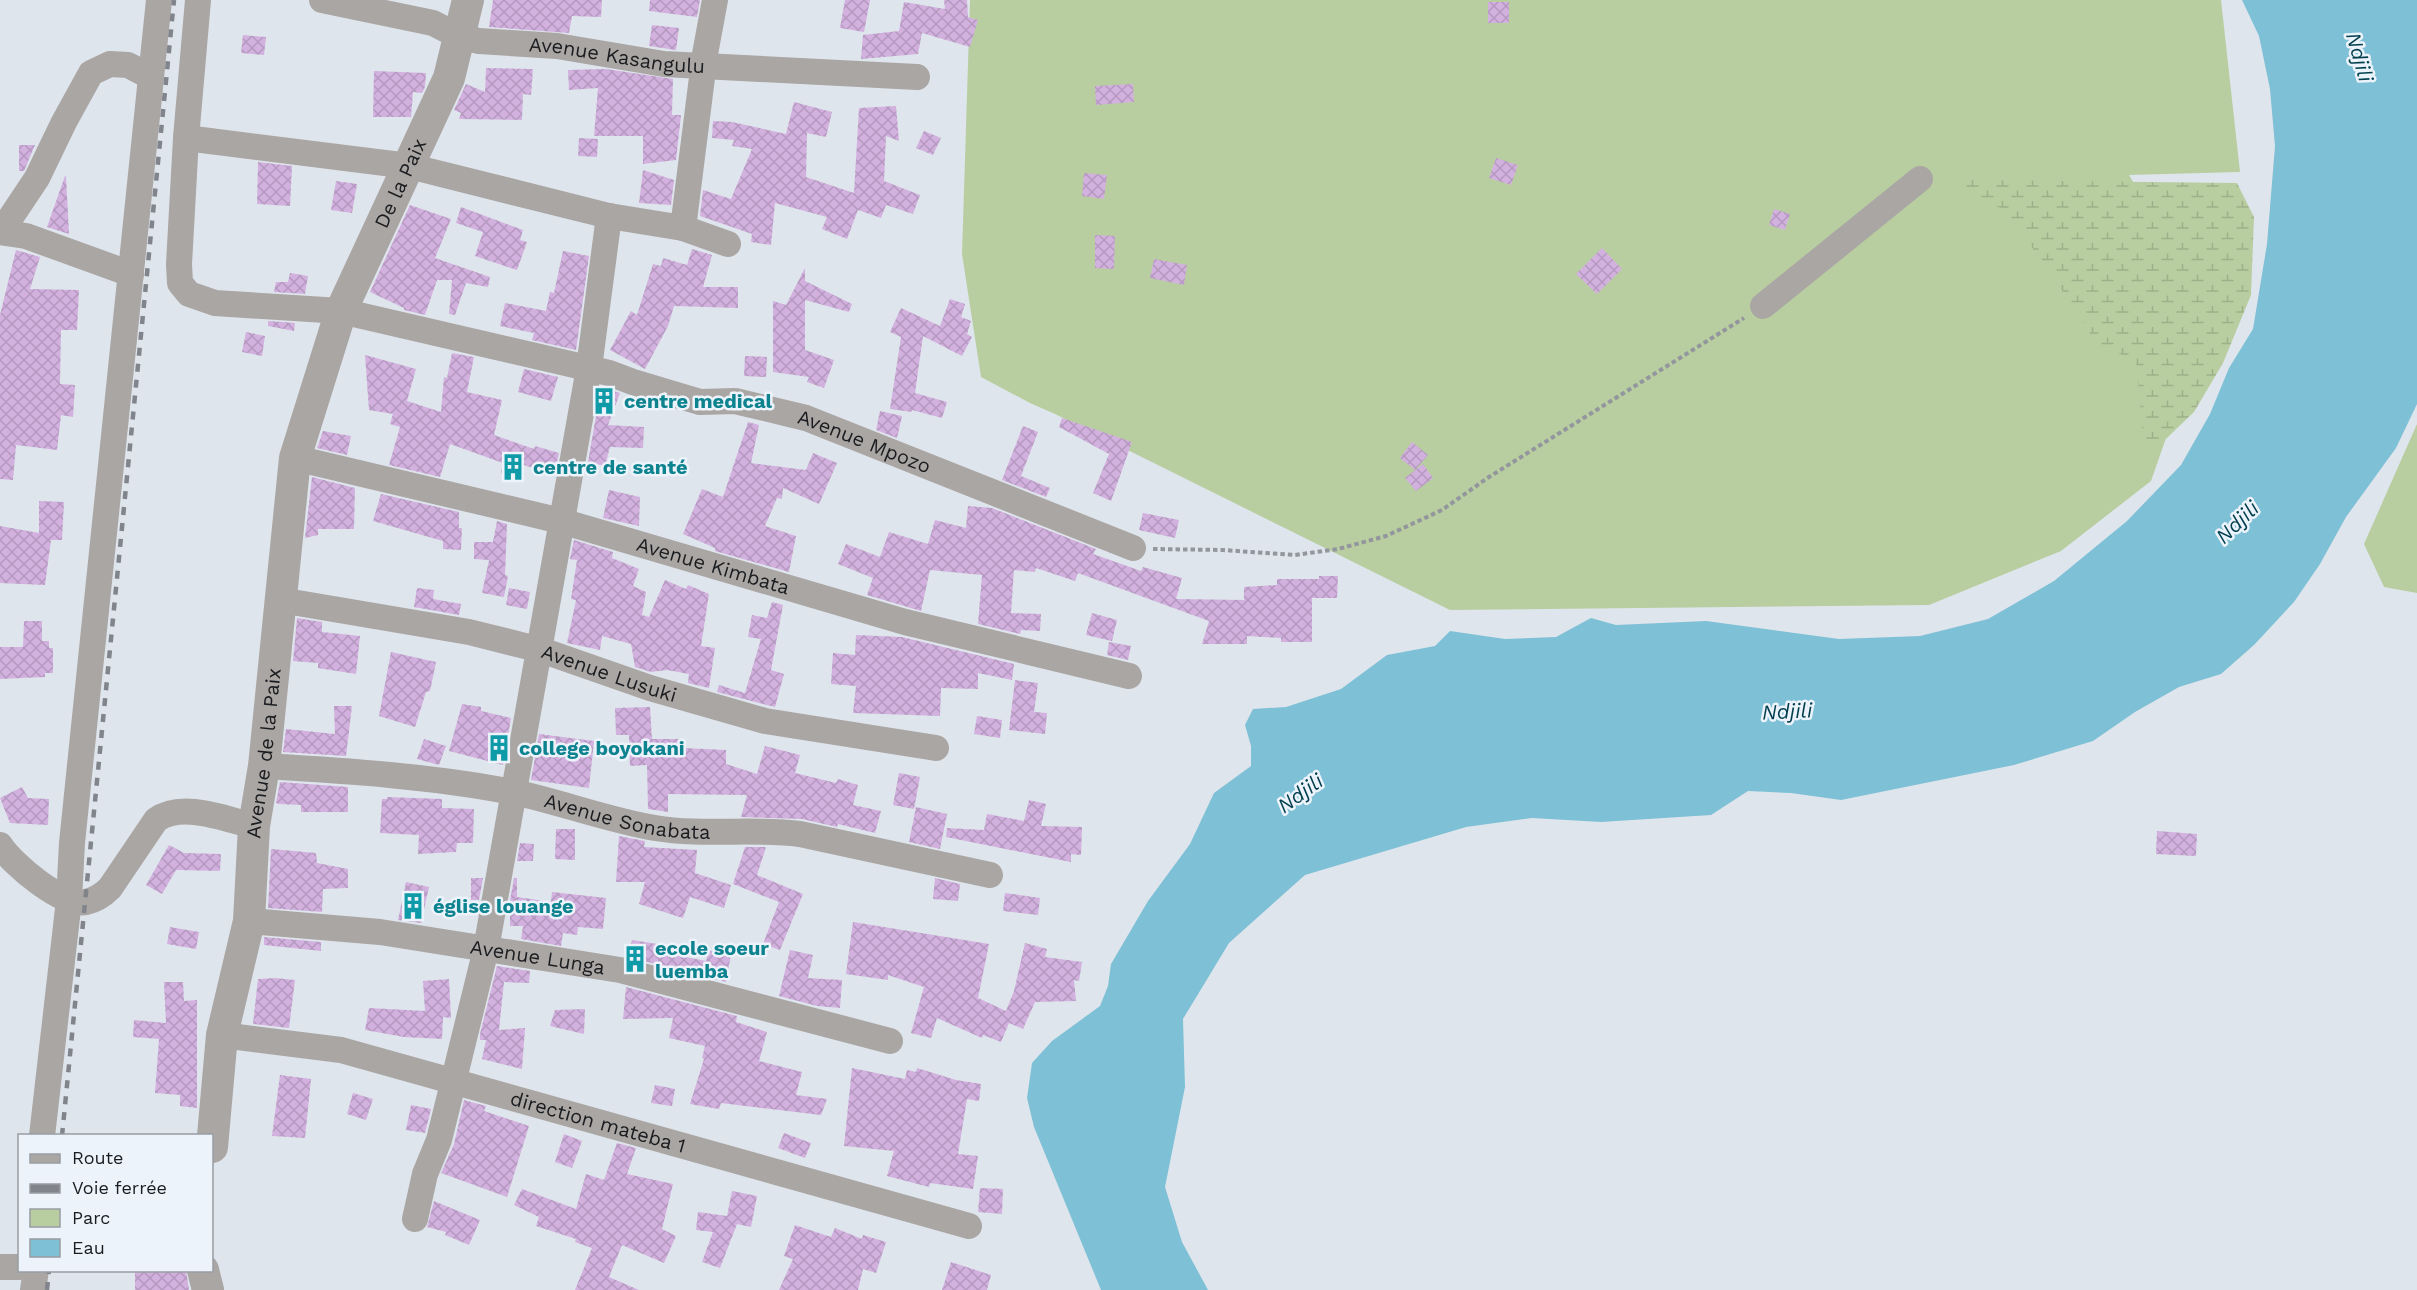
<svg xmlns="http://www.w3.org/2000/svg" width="2417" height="1290" viewBox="0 0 2417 1290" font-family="'Work Sans',sans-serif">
<defs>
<pattern id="wetland-marsh" width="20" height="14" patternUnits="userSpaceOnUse" patternTransform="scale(1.5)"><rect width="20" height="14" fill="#b8cea0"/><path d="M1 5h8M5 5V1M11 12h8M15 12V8" fill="none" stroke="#9eb089"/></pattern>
<pattern id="building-cross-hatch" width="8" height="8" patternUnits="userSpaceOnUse" patternTransform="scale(1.5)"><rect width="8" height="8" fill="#d3b1df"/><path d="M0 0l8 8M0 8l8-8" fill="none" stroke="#b598bf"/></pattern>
</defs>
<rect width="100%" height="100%" fill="#dfe5ed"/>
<path fill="#b8cea0" d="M970,0H2221L2240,172L2129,175L2145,203L2180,398L2151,481L2061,551L1929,605L1450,610L1055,414L1030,403L981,377L962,254Z
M2417,424V593L2384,587L2364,544Z"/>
<path fill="url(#wetland-marsh)" d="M1956,180L2237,183L2254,217L2251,295L2223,363L2194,412L2145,459L2136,361L2097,344L2042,260L2000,208L1950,187Z"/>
<path fill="#7ec0d5" d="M2242,0H2417V404L2396,448L2346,517L2320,564L2294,602L2254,645L2221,674L2179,687L2135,712L2093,741L2014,765L1841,800L1791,793L1748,791L1711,815L1601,822L1532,818L1466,827L1305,875L1229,943L1183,1019L1185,1087L1165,1187L1182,1242L1208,1290H1101L1034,1127L1027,1098L1032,1063L1052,1041L1100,1006L1108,986L1111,964L1148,901L1190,844L1214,793L1251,766V746L1245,725L1253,709L1286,707L1341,689L1387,655L1435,646L1450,631L1505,639L1556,637L1591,618L1616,625L1706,621L1839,639L1920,636L1988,619L2054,581L2127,521L2181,465L2210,414L2229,368L2253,329L2267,244L2275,146L2270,89L2259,36Z"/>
<path fill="url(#building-cross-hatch)" d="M493,0H602L601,17L572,16L569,33L489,27Z
M650,0H700L697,17L649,11Z
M845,0H870L864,32L840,28Z
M944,0H967L968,17L978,20L970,47L922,33L918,54L861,59L863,35L899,31L904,2L945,9Z
M1488,2H1509V23H1488Z
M652,25L679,28L676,50L649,46Z
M243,35L266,37L264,55L241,53Z
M486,68L533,69L531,95L523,94L522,120L459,119L461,113L454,110L466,84L485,92Z
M606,69L673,79L672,115H681L676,160L643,164V136H594L598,88L569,90L568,70Z
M374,71L426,73L425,87L422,93L413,92L411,117H373Z
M1133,84L1134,102L1096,105L1095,86Z
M794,102L832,112L826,137L807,133L806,177L854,193L859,108L896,106L899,141L886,136L884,181L920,195L913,214L886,205L881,218L858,210L847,239L822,229L827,217L775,203L771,245L751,242L752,234L700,216L703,190L731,199L752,149L732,146L734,140L712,138L713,121L732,122L786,134Z
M924,131L941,138L933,155L916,148Z
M579,138L598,139L597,157L578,156Z
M19,145H35L24,171H19Z
M1496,158L1518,165L1511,185L1489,178Z
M258,162L292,166L290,206L257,204Z
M643,170L674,180L671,205L639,203Z
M1084,173L1107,175L1104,199L1082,196Z
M65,176H66L69,234L47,227Z
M336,181L357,184L352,213L331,210Z
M410,205L451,219L435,258L490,277L488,287L466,283L455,315L449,314L452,280H437L425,315L404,310V308L370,292Z
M461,207L523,230L520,240L527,242L517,270L475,256L483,232L456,223Z
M1774,209L1790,214L1785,230L1769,225Z
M1095,235L1115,236L1114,269L1095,268Z
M1602,248L1622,269L1597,294L1576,274Z
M692,249L712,255L703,287H738V308L674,306L668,326L645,369L610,350L631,311L637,315L653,264L661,266L663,258L687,265Z
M16,250L40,257L30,289L79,290L77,330H61L60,384L75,385L73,417L61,415L57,450L16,445L13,480L0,479V315Z
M563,251L589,256L576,350L532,340L534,333L500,326L505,303L546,311L550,292L554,293Z
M1154,259L1187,265L1184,285L1150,278Z
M805,268V281L852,304L849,312L805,300V350L834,360L824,388L807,382L809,377L773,372V301L786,305Z
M290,273L308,276L305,294L274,292L276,282H288Z
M950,299L965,304L961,317L971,321L967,334L972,337L962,356L923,336L915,393L947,402L942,418L912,410V412L890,409L901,337L890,332L901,308L940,326Z
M268,321L295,323L294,331L268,326Z
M246,332L265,336L262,356L242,352Z
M452,353L474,357L467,392L502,400L494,435L534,449L535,446L559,453L554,475L524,465L522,477L501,473L503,463L450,444L440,477L389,465L400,427L390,424L393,414L369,410L365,355L416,369L407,401L441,412L444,377L447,378Z
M745,356L767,357L766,377L744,376Z
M524,369L558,377L551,401L518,392Z
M601,387L620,393L608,425L644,427L643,448L610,447L605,466L588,462Z
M880,411L902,416L897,438L876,430Z
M1062,418L1132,442L1111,501L1093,493L1109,454L1059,427Z
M748,422L759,425L751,463L806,470L813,453L837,463L819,504L783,488L782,499L777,498L765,526L796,536L789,572L715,551V548L683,534L702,489L723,497Z
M1023,426L1038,432L1021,476L1050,488L1046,497L1002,480Z
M323,431L351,436L347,455L317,448Z
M1412,442L1428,455L1415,470L1400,458Z
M1423,464L1433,478L1416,491L1405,478Z
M312,477L355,488L354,529H318V535L305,538Z
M609,490L640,497L639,526L603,518Z
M381,494L459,512V528H462L461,550L443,549V541L373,521Z
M39,501L64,502L62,540H51L45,585L0,583V526L39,533Z
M968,506L992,508L1096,549L1093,554L1141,571L1143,567L1182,578L1176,599L1244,600V587L1277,585V579H1319V576H1338L1337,598H1312V642H1281V638L1247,636V644H1202L1209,621L1078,573L1075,581L1036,568L1035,572L1014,570L1011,613L1041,614L1040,631L1021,630L1020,634L978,624L982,575L930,570L921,611L867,595L873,578L838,564L846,544L880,557L889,532L928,544L935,520L966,528Z
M1143,513L1179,520L1175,538L1139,530Z
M497,521L507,524L505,575L508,576L504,597L482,593L489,560L474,559V542H493Z
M574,540L613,552L612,558L639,569L633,586L646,592L642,615L649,617L665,580L686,589L688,585L709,594L701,646L715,648L709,688L688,683L689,674L667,670L651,672L635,667L631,644L602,636L600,650L567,643L576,600L571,599L577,560L570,559Z
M417,588L434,590L433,599L461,604L459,615L414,607Z
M509,588L530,592L527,609L506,605Z
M772,602L783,605L771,670L784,674L775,707L717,692L719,685L745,693L761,639L748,637L752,615L767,618Z
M1092,613L1117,620L1112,641L1086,635Z
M297,618L322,622V632L360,636L356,674L318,668V663L293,661Z
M24,621H42V641H49V648H53V673H45V677L0,679V647H23Z
M856,635L902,637L1014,664L1012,680L978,673V689L941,688L940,716L853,713L856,686L831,684L833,653L855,655Z
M1109,642L1131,646L1128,660L1107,655Z
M391,652L436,662L430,691L426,692L415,727L379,716Z
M1015,680L1038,683L1034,712L1047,713L1045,734L1009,730Z
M462,704L481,707V711L511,718L503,765L449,751Z
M334,706H352L346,756L283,752L286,729L335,734Z
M650,707L652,739H683V748L726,750V764L757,774L765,746L800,755L795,773L836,783L838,779L858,785L853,805L881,811L875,833L838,824L837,827L802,819L741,817L747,795L668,794V812L648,809L647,765L630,766L629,735H616L615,708Z
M977,716L1002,720L1000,738L974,734Z
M539,734L594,741L589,788L531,780Z
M424,739L446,746L439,765L417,759Z
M899,773L920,777L914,809L893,805Z
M280,782L348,787V812H301V805L279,804L276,803Z
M22,787L28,798L49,799L48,825L10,823L0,798Z
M387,797L442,799V808L474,809L473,843H457L456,852L418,854L419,835L380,833L382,799H387Z
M1029,800L1046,804L1041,826L1082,827L1081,855L1071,854V862L946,837L947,828L984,830L987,814L1024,821Z
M916,807L947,814L940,849L909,842Z
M556,829H575V860L555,859Z
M2157,831L2197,834L2196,856L2156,854Z
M619,836L645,841L644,847L697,850L695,873L731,885L724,908L690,897L683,918L639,904L645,882H616Z
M520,843L534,844L533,861H517Z
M169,845L184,853L221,854L220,871L176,870L162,894L146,885Z
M745,847H766L757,875L803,894L780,950L763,944L779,902L733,884Z
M271,849L316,853L317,863L348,869V888L323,889L322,912L268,908Z
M471,878H483L479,900H471Z
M514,878H517V897L551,902L552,892L606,898L603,929L578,927L577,935L563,933L561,946L521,939L523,926H510V901Z
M935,878L960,884L958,901L933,899Z
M406,882L429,887L421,923L398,920Z
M1005,893L1040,898L1038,915L1003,911Z
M853,922L989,944L978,998L1006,1011L1014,991L1025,943L1047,949L1045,957L1082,962L1079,981L1074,980L1076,1001L1035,1002L1023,1029L1009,1023L1001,1042L983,1035L982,1038L937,1018L931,1038L911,1033L924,987L888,975V980L846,974Z
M170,927L199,932L196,949L167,944Z
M264,937L321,942V951L264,945Z
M632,940L676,947L675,955L706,961L709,951L731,954L726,982L628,957Z
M790,950L813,955L808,978L842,980L840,1008L817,1006L779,996Z
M497,966L530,971L529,983L504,982L499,1030L525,1028L522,1069L482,1059L486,1040H480V1034Z
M275,978L295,980L289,1028L253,1024L258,979Z
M449,979L451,1018L443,1017L442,1039L404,1037L365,1030L369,1008L425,1011L423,981Z
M164,982H183L184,1001L197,1000V1108L180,1106V1095L155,1093L159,1039L133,1037L134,1020L166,1023Z
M626,987L737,1016L736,1022L767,1032L759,1061L802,1072L796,1095L827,1099L821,1115L721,1103L719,1109L690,1104L704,1059L702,1058L705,1046L669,1038L673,1018L623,1019Z
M585,1009L584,1034L550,1026L555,1010Z
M852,1068L905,1079L907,1070L916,1072L917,1068L956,1080L981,1084L979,1101L967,1099L958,1154L978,1156L973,1189L930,1183L929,1187L887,1176L894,1151L844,1146Z
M280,1075L311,1079L305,1138L272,1136Z
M655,1085L675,1089L672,1106L651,1103Z
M353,1093L373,1099L366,1120L347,1114Z
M464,1100L486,1106L484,1111L529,1126L507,1197L441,1173L454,1144Z
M411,1105L431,1109L425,1133L406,1130Z
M784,1133L811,1143L805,1158L778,1148Z
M564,1134L582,1141L572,1168L555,1162Z
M617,1143L636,1148L627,1174L673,1184L662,1229L676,1236L664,1263L622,1245L609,1277L639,1290H575L592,1248L575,1242L576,1239L536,1226L539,1217L514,1205L522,1189L576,1209L586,1174L604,1180Z
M980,1188L1003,1189L1002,1214L978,1212Z
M732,1191L757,1196L751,1227L737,1224L720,1268L702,1262L713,1232L696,1230L698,1212L727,1216Z
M434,1201L480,1220L469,1245L445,1235L446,1232L427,1227Z
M795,1225L831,1237L835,1228L862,1239L863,1235L886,1242L876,1273L863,1269L858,1290H779L793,1259L784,1256Z
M951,1262L991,1275L987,1290H942Z
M135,1270H186L189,1290H135Z"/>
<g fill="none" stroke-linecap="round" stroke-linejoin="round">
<path stroke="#93979d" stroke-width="4" stroke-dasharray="4.5 3" stroke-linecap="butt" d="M1153,549L1223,550L1295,555L1338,549L1386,536L1442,510L1489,477L1744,318"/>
<g stroke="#aaa6a4" stroke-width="26">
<path id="s1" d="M198,0L186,138L179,264L180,283L189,294L215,303L341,311L609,373L633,382L700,402L735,401L806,418L1133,548"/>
<path id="s2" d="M322,0L433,23L460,37L479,41L557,46L664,64L917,77"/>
<path d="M186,138L409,166L609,216L683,228L728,244"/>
<path d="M683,228L705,54L715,0"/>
<path d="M0,232L26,236L131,274"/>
<path d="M1,232L37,178L64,122L91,73L110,64L128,65L151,77"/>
<path d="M1763,306L1920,179"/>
<path id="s3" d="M295,458L561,521L905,622L1129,676"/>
<path id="s4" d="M280,600L469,632L541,650L650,688L765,721L936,748"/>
<path id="s5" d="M264,766C347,771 431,776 513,792C561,802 607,820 655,828C703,836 752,828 800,834L990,875"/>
<path d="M0,845C12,864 63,907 86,902C95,900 104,894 110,888L156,820C182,801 225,819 254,826"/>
<path id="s6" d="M249,921L380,932L620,970L890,1041"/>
<path id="s7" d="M222,1035L341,1050L969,1226"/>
<path d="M42,1136L69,900L72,843L159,0"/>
<path d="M415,1219L425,1174L439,1140L486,949L589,368L609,216"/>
<path d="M0,1267H20"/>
<path d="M33,1290L36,1270"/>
</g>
<g stroke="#aaa6a4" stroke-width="32">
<path id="s8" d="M212,1147L222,1035L249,921L254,826L264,766L295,458L341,311L449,78L468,0"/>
<path d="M203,1270L208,1290"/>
</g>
<path stroke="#81858b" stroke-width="4.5" stroke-dasharray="8 8" stroke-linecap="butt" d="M62,1136L174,0
M47,1290L49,1270"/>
</g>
<defs>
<symbol id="building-bare" viewBox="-9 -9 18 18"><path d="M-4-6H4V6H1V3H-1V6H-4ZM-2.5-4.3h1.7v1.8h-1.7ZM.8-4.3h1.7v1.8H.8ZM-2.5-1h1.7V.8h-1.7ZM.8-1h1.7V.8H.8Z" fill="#0f9aa8" stroke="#ecf3fb" stroke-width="2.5" paint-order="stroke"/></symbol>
</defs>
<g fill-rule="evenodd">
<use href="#building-bare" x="585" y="382" width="38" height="38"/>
<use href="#building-bare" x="494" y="448" width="38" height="38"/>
<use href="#building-bare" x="480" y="729" width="38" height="38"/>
<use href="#building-bare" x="394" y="887" width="38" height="38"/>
<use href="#building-bare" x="616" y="940" width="38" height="38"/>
</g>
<g text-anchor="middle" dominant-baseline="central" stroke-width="5" stroke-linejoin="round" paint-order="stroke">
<g font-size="20" fill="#1a1c1f" stroke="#ecf3fb">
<text stroke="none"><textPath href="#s2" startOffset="302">Avenue Kasangulu</textPath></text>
<text stroke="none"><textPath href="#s8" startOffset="990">De la Paix</textPath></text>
<text stroke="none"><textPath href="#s1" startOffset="993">Avenue Mpozo</textPath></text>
<text stroke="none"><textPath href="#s3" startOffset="432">Avenue Kimbata</textPath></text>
<text stroke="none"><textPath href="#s4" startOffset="338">Avenue Lusuki</textPath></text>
<text stroke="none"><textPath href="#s8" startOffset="398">Avenue de la Paix</textPath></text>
<text stroke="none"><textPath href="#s5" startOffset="368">Avenue Sonabata</textPath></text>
<text stroke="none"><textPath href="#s6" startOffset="291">Avenue Lunga</textPath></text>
<text stroke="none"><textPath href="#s7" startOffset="387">direction mateba 1</textPath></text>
</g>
<g font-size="20" font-weight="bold" fill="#0d838f" stroke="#ecf3fb" text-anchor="start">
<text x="624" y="401">centre medical</text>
<text x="533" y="467">centre de santé</text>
<text x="519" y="748">college boyokani</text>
<text x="433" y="906">église louange</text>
<text x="655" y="948">ecole soeur<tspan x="655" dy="23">luemba</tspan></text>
</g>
<g font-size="21" font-style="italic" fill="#003e4d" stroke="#ecf3fb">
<text transform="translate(2360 57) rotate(74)">Ndjili</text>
<text transform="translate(2237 522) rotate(-44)">Ndjili</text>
<text transform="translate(1787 711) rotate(-3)">Ndjili</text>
<text transform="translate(1300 793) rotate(-36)">Ndjili</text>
</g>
</g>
<rect x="18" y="1134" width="195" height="138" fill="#ecf3fb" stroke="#989da3" stroke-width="1.5"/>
<rect x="30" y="1154" width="30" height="9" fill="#aaa6a4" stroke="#989da3" stroke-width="1.5"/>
<text x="72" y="1164" font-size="18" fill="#1a1c1f">Route</text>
<rect x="30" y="1184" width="30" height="9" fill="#81858b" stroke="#989da3" stroke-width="1.5"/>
<text x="72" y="1194" font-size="18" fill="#1a1c1f">Voie ferrée</text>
<rect x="30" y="1209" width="30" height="18" fill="#b8cea0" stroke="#989da3" stroke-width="1.5"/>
<text x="72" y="1224" font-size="18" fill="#1a1c1f">Parc</text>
<rect x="30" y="1239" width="30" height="18" fill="#7ec0d5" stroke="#989da3" stroke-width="1.5"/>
<text x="72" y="1254" font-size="18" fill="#1a1c1f">Eau</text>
</svg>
